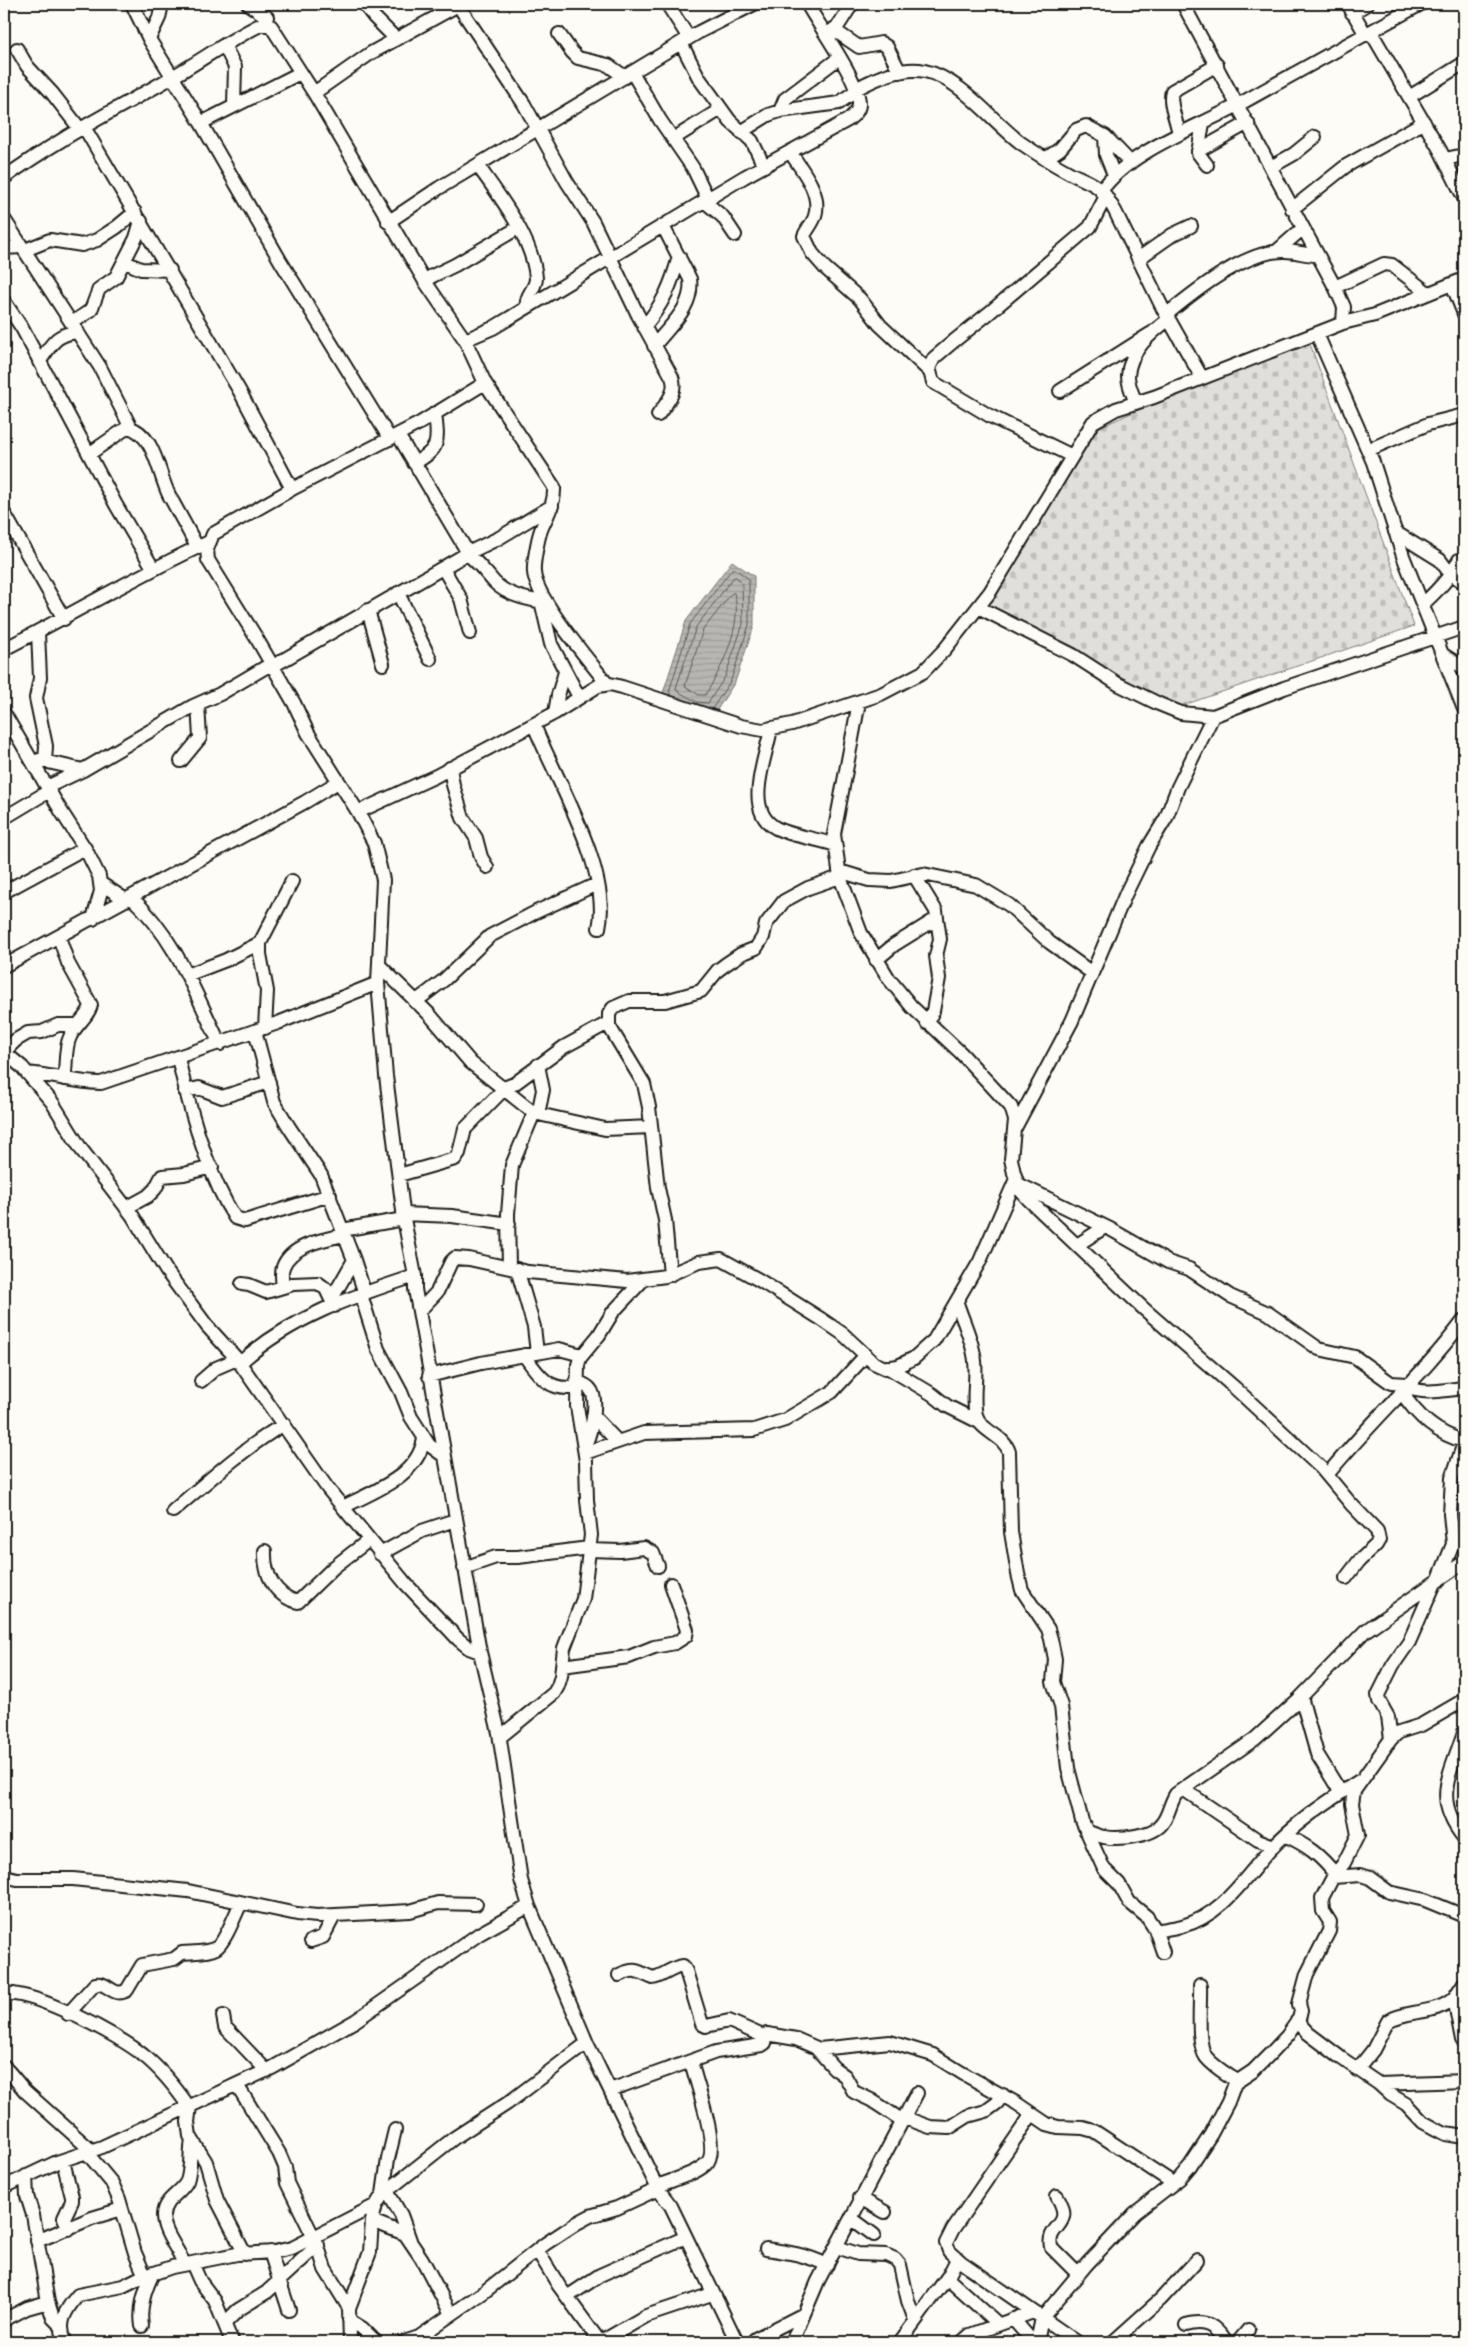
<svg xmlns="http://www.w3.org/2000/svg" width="1468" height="2346" viewBox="0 0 1468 2346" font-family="Mynerve,sans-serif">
<defs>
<pattern id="cemetery-stones" width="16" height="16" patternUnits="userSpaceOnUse" patternTransform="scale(1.25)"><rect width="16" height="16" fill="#e0dfdb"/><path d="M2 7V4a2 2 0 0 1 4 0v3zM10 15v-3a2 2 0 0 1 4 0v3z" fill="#c0bfbb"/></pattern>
<pattern id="water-rules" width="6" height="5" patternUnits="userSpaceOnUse" patternTransform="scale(1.25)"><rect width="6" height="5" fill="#b7b6b2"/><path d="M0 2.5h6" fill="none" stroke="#9d9c98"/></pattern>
</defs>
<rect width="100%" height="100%" fill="#fdfcf7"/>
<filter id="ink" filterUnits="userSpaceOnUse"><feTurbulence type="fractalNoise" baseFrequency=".02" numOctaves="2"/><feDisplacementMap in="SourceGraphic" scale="10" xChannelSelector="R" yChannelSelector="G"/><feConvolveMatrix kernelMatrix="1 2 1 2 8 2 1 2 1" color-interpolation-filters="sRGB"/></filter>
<g filter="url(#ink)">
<path fill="url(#cemetery-stones)" stroke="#7e7e7c" d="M1310,344L1414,626L1178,707L980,603L1083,435L1162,399Z"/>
<path fill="url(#water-rules)" stroke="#797876" d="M732,561L754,576V626L735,682L713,716L662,696L686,621Z"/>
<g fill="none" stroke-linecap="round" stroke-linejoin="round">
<path stroke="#5a5a58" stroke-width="1" d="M736,577L742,583L743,624L725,677L708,703L697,702L677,691L676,688L696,627L733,578Z
M734,593C744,622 721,671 705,695H699L685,686L703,630L731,594Z
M672,695L669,692L690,624L732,569H735L749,579V625L731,680L712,709"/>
<defs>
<path id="minor" d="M132,4L149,39L201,123L281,262L390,439
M248,4L267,17
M364,4L374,17L396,39
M667,4L689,38
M1183,4L1336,289L1344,307L1343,323
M1348,4L1366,35
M458,5L524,104L567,182L593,222L638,315L672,377C678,392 666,403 658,415
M1352,13L1367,4
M834,30L859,47L881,43L887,47L900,72
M1371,32L1440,150L1464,198
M559,34L572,52L578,58L608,65L625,77
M827,34L838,26L852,4
M149,39L159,18L162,4
M681,43L699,78L730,121L752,141L764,166
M224,45L235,67L234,106
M17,49L27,66L52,93L80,129
M632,72L660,120L693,168L708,199
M856,89C876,78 902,66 925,71C961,79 992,121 1021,143C1037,154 1053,164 1070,173C1079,178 1092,182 1100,189C1106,195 1110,203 1115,211L1163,309L1202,378
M314,93L371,53L460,4
M1409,97L1464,63
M780,111L785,99L839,58
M201,123L300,73
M1203,123L1198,153L1207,165
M84,127L239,390L292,489
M741,132L768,115L780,111L839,103L857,90
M1179,134C1177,121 1168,103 1172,91L1217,65
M1105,136L1106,155L1114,175
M673,139L721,109
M1198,151L1248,123
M790,152C802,170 822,193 815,216C813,223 807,229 804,236L812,253L825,268L860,299L880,325L929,371
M1045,159L1060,149L1076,130L1086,126L1105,136L1131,163
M1445,159L1464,155
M478,166C500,197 533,239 536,278C536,289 525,295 527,306
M1271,167L1294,154L1315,137
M4,178C57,139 116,110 174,76C203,59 231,39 262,24L271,26L314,93L424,280L465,340L485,383L554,487C555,504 547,515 541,530C538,538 533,564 534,572C535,598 590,661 607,684
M1101,191C1129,151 1196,128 1238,105C1299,71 1360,37 1421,4
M704,201L723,217L735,235
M1292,209L1346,166L1424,122
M4,219L100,367L131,428
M388,222L439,188L699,32L754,4
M4,248L22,247
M25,250L50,240L82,245L97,240L117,227L135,212
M1277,251L1302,229
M1138,259L1172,235L1191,226
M125,262L141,269L170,270
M424,280L455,265L518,228
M1452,284L1464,314
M1335,287L1384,264L1392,265L1428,293
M4,301L22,328L116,505L153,568
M1167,314C1195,291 1246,250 1285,251C1295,251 1306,255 1316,255
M72,323L91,310L99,289L116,277L136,238L141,221
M644,327C663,304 672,284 679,256
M1317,334L1373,462L1403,556L1464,709
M465,340L493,328L744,177L848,120C853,116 858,112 859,105C861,83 819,26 807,4
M654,346C670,325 694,307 690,279L663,226
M39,362C52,345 54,334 78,332
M485,383L420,423L292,489L213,534L207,549L208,560L257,639L294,703L308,733L358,812L374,843L383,880L378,983L386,1076L404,1219L415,1276V1289L480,1652L499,1733L521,1880L529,1906L587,2043L658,2189L671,2206L737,2342
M1060,391L1150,334
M1136,403C1133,395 1128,385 1128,376C1129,351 1151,333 1169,319
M398,435L468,553
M1368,450L1428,424L1464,415
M89,454L128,427C155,434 158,473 169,495C178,512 188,529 197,547
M1072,456L990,416L933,382L929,368L934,358L954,341L989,313L1090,227L1106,196
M414,463C441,449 438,441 435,413
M4,513L64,619
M1395,532L1440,560L1449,572L1464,583
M467,554C478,562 485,572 494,582C506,595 529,600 545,602
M443,568L461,599L470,633
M398,593L430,659
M541,601L551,644L579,697
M1423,604C1437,591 1451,577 1459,560
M978,607L1073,655L1118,684L1159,704L1181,713L1213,716L1284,688L1464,627
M368,610L383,664
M38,632L40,678L36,698L46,746L45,762
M4,649C73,614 139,574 209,542
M1442,654L1464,668
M273,666L470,552L499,538L552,506
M859,702L834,834L840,877L861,933L889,979L912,1007L961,1053L1011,1107L1015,1120L1011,1159L1014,1173L1020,1190L1029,1200L1144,1309L1235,1388L1321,1468L1351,1504L1377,1531L1379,1540L1376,1545L1359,1561L1346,1578
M4,713L61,811L86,850L99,876L101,891L93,919
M555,713L558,695L565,672
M534,725C555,778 612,871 599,928
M771,728C767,756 742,810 776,828C794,837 816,838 835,845
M39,760L83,770
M181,761L200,738L198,704
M450,768L453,785L463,818L476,838L481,857L487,867
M47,787L83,770L193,706L220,694L271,664
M358,812L436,776L555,713L598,686L610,684L622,687L741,726L763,730L792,724L881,694L923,672L945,649L990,592L1093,422L1116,409L1154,397L1343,323L1375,315L1464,279
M4,818L49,791
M839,871L869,880L891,881L923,874L976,885L1009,905L1049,942L1092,973
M914,875L936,911L940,939L936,956L939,978L933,1011L927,1023
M100,883L126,900
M4,892L85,848
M131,897C176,939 193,989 220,1044
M59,937L68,963L91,1005C89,1016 75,1025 70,1037C64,1049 67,1066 64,1079
M876,960L894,945L936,919
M379,965L430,1015L471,1063L534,1113L605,1129L651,1127
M4,966L305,802L338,782
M187,975L226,960L260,943
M415,1002L444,980L490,936L536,912L597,884
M265,1028L267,991L260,954V943L292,881
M255,1031L274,1102L289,1127L321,1175L354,1260L365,1294
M4,1052L22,1067L52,1102L81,1149L132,1215L167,1272L207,1326L237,1359L328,1489L406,1584L458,1639L469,1648L480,1652
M4,1052L16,1040L28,1033L42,1032L58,1025H75
M178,1058C189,1107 208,1176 235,1218L245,1221L330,1195
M27,1073C53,1075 76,1083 101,1083L278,1023L378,983
M501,1089L514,1084L564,1047L608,1023
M185,1091L199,1088L222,1097L269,1082
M538,1114L543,1090L538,1065
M1015,1128L1072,1021L1126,893L1149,846L1166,818L1178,787L1213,716
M399,1175L455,1159L459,1153L465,1129L503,1090
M1018,1184L1110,1229L1168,1262L1189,1269L1230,1296L1268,1313L1319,1349L1355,1357L1391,1383L1408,1384
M126,1208L148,1196L155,1189L162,1176L184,1174L212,1167
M403,1214L452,1216L509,1224
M342,1230L404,1219
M1077,1245L1105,1227
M509,1267L508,1214L512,1165L534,1113
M517,1269L534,1327L537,1353
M670,1275L665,1220L658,1188L649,1107L644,1084L609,1026V1014L613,1008L629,1001H665L701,991L718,970L726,964L741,954L756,948L763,937L766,924L784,901L808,888L840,877
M242,1284L249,1285L266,1292L293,1284L318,1283L326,1289L334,1306
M283,1286C282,1280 281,1273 283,1267C291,1245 325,1239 344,1235
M361,1295L378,1349L401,1392L411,1417L429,1445L444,1456
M331,1300L354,1260
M957,1303C963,1322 973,1341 975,1361C977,1378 972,1399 976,1415C981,1432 1004,1435 1009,1452L1011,1532L1018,1574L1022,1590L1048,1629L1051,1639L1055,1659L1053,1682L1061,1706L1068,1768L1082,1821L1104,1869L1119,1884L1129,1902L1147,1917L1155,1929L1163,1952
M419,1311L437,1292L451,1262L455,1258L469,1259L528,1272L627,1281L666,1276L699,1262L721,1259L759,1280L821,1319L843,1334L874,1363L885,1368L898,1366L914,1358L934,1340L980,1261L1016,1179
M524,1355C539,1376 549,1392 576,1387
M240,1363C289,1318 353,1296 415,1276
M887,1367L932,1394L947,1406L981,1423
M429,1376L481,1363L559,1349L582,1355
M201,1381L216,1368L237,1359
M576,1381C581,1383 587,1385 590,1389C600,1400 590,1434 585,1446
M1405,1387C1426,1395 1443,1390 1464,1388
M1401,1391C1416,1415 1436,1434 1464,1441
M593,1416L617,1441
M585,1453L644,1433L754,1430L785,1420L832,1392L866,1355
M1327,1475C1371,1421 1423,1375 1464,1320
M343,1507C374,1491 417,1477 424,1439
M173,1511C209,1480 243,1449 284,1424
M589,1550L620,1551L644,1548L653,1553L658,1566
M265,1551C264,1573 274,1596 298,1602L334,1567L369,1540
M380,1554L422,1531L455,1520
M464,1568L496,1557H518L589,1548
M1438,1581L1453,1544L1450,1514L1452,1478L1464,1443
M562,1666L629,1657L654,1647L675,1643L686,1636L687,1630L671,1584
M1301,1697L1317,1754L1341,1793
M1464,1732C1450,1775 1432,1799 1464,1838
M500,1737L554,1693L558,1686L561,1676L564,1648L583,1599L591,1535L587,1500L586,1461L577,1406L578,1365L580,1358L599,1335L613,1312L643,1280
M1391,1739L1388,1717L1379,1701L1378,1695L1393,1665L1409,1642L1435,1583
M1183,1789L1258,1840L1274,1846
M1086,1831C1092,1833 1098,1836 1104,1837C1119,1840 1155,1836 1163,1822C1169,1814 1170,1803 1176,1794L1255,1739L1299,1699L1365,1631L1464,1562
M1286,1836C1307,1845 1321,1856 1335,1874
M4,1876L17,1879H73L188,1891L297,1914L317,1916L410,1911L438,1903L476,1904
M1333,1877L1361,1875L1370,1878L1389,1892L1425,1900L1464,1916
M1156,1931C1165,1929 1174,1928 1182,1926C1221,1916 1244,1879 1268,1852C1293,1824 1328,1801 1359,1781
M311,1941L323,1937L334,1916
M619,1975C637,1967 637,1972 653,1978C664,1976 672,1967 683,1966L686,1971L702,2024L706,2026L729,2021L765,2037
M4,1994C33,1990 119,2035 143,2055C161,2069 176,2088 189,2107
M68,2014L95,1984C108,1981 113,1999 127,1990L142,1965L174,1959L182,1953C192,1952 207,1953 216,1948C225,1943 236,1912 241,1903
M223,2016L225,2027L267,2071
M1297,2021L1308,2033L1341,2058L1379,2084L1391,2095L1406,2104L1423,2122L1445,2134L1464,2137
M1462,2040L1454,1998L1464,1983
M816,2048L834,2068L845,2076L854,2092L871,2100L903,2121
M4,2066L25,2091L92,2151
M1357,2070L1373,2050L1388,2021C1409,2009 1436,2015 1454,1998
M1235,2083L1253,2071L1270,2054L1287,2036L1299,2019L1301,2011L1299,2004L1307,1974L1329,1931L1330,1922L1323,1911L1322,1898L1333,1877L1344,1863L1358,1835L1352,1804L1354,1791L1391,1739L1399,1732L1421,1725L1464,1700
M1379,2084L1464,2081
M237,2085L279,2153L285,2167L287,2183L314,2238
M610,2090L716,2052L762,2045L765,2043L767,2034L796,2039L819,2049L890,2042L933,2055L962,2073L1016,2103L1047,2124L1058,2127L1083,2128L1094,2131L1173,2183
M190,2106L188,2122L190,2136L206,2162L217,2200L245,2254
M1032,2114L953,2229L946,2243L949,2251L961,2262L1077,2342
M905,2118L930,2127L949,2128L968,2116L986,2111L997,2103L1003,2095
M87,2153L112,2183L119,2199L135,2253L145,2276
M63,2161L72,2197V2201L64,2218L69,2229
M26,2176L27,2196L33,2215L48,2302L53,2318L62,2327
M657,2186C672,2180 694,2175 706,2164C722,2151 695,2080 691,2061
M4,2187L57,2162L102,2147L272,2068L355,2021L479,1934L529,1906
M387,2191L401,2215L410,2240
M383,2194L388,2159L395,2130
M1057,2196C1076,2227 1046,2224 1051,2247L1078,2274
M860,2198L885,2212
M851,2218L874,2235
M372,2221L405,2234L422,2259L451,2314
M316,2240L325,2269L349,2308
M37,2241L92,2218L122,2209
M837,2247L858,2254L886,2255L895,2259L900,2265L908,2301L915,2320
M766,2249C788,2252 807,2255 827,2265
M537,2250L559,2286L600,2342
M270,2252L289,2310
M192,2263L200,2281L215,2301L232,2342
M184,2264C178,2248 163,2233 163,2215C164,2198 181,2194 187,2181C191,2171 190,2150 192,2139
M947,2278L998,2324
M567,2297L600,2275L686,2237
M1013,2319L1033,2342
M4,2320L27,2308L48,2302
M349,2320L362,2328L376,2342
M225,2323L238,2310L267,2292L318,2245
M1186,2325C1206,2319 1215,2326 1226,2342
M142,2326C139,2307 145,2290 153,2273
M755,2339L804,2314
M66,2342C56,2324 66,2309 78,2295L123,2286L137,2279L172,2267L237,2254L274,2252L292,2248L376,2205
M350,2342L349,2308L370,2252L372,2221L376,2205L383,2194L454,2138L508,2103L587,2043
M404,2342L419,2337L484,2292L545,2244L577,2223L590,2216L617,2208L658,2189
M601,2342L646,2316L712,2294
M792,2342L818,2281L917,2093
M900,2342L949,2275L957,2259
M962,2342L970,2335L1033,2312
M1037,2342L1042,2318L1087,2264L1135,2213L1179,2179L1190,2166L1211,2134L1228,2102L1235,2083L1234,2079C1225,2073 1213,2066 1206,2057C1196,2043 1201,2003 1200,1985
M1113,2342L1161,2299L1197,2260
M1238,2342L1248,2330"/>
</defs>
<use href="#minor" stroke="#1c1c1c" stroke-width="16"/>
<use href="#minor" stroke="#fdfcf7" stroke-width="12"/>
</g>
</g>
<rect width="1468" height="2346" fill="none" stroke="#fdfcf7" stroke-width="20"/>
<rect x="10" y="10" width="1448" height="2326" fill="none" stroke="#1c1c1c" stroke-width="2" filter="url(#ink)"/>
</svg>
